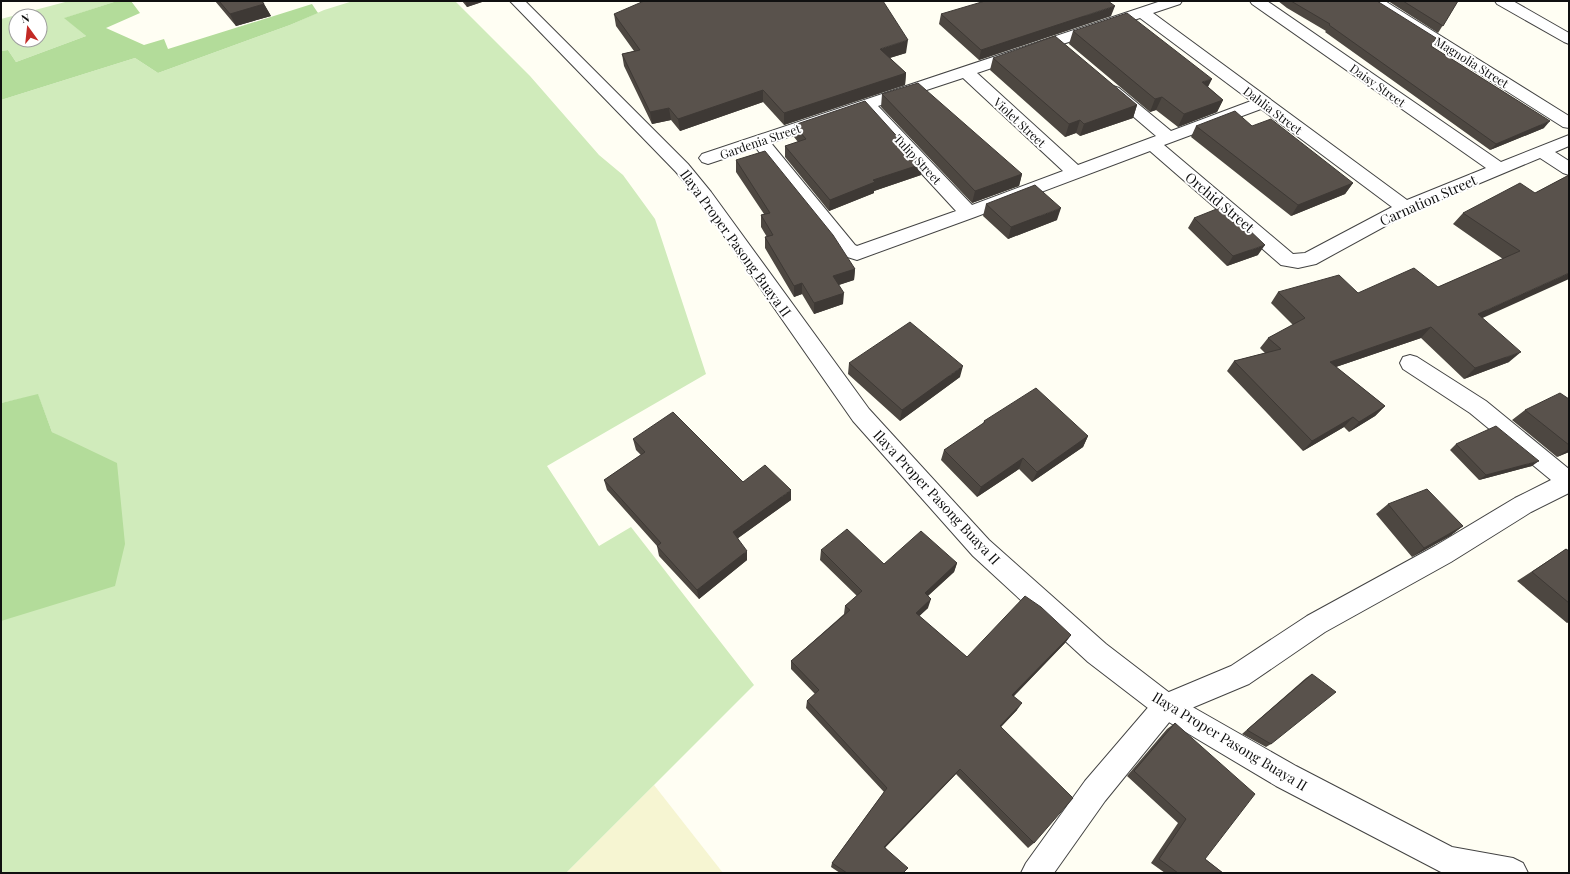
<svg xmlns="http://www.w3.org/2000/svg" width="1570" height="874" viewBox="0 0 1570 874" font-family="'Playfair Display',serif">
<rect width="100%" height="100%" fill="#fffef3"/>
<path fill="#f6f5d2" d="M654,785L723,873H566Z"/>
<path fill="#d0ebbb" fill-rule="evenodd" d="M69,1H117L65,18L86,36L16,62L8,50L1,51V19ZM16,16H40V40H16Z
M353,1H455L530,76L599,155L623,175L655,219L706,374L547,466L599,546L631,527L754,685L566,873H1V621L76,445L52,432L38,395L1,403V100L135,58L158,73L290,25L324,10Z"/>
<path fill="#b3dc9a" d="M117,1H131L140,13L106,28L144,45L164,39L168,49L312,4L318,13L290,25L158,73L135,58L1,100V51L8,50L16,62L86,36L64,18Z
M38,394L52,432L117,463L125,544L115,586L1,621V403Z"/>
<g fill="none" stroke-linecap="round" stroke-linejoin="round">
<defs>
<path id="minor" d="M1161,1H1182L1180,4L1153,13L1407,200L1486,168L1252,4L1250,1H1267L1501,162L1569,135V146L1555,152L1569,161V175L1563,173L1540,158L1411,212L1316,264L1298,268L1281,265L1150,151L975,217L857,260L841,255L756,148L708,164L702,162L699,158L702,154ZM1140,18L1251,101L1171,131L1119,88L1113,86L1107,88L1105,91L1107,94L1156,136L1078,165L977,73ZM963,78L1063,171L972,205L878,106ZM1261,109L1392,207L1305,253L1293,254L1164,145ZM864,111L956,211L857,246L855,245L771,143Z
M1368,1H1385L1569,116V128L1563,127L1370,4Z
M1495,1H1513L1569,33V44L1564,42L1497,4Z
M1410,355L1417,357L1486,401L1569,469V493L1531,512L1451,562L1325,632L1249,684L1175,715L1105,801L1054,873H1021L1026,863L1085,781L1157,697L1231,666L1307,616L1435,546L1515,498L1551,480L1470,413L1403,369L1400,363L1403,357Z"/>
<path id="tertiary" d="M510,1H525L688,164L711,192L869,409L989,540L1106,644L1175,697L1296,766L1452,847L1513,858L1523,863L1528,873H1443L1439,871L1276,786L1157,715L1088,662L973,556L853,421L699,200L676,172Z"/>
</defs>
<use href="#minor" stroke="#434343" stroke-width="2"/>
<use href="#tertiary" stroke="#434343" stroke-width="2"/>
<use href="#minor" fill="#fff" fill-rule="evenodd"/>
<use href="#tertiary" fill="#fff" fill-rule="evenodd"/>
</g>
<path fill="#4d4741" d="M215,1H262L264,4L271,16L236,26Z
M462,1H485L467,7Z
M1278,1H1377L1431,46L1544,128L1490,150L1325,32L1326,31L1287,8Z
M1388,1H1458L1438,33Z
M614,14L906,53L890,58L906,73L905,85L784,125L763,102L680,131L671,120L652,124L624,66L622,54L634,51L616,26Z
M941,14L1111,16L979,60L939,24Z
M1073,31L1208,87L1223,100L1217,112L1178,127L1156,110L1150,112L1069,44Z
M993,58L1137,105L1133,118L1080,136L1076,133L1065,137L990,70Z
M882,94L1022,174L1019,186L972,203L881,107Z
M794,125L922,164L921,175L874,191V193L829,211L785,157V146L798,142L794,137Z
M1196,126H1252L1353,183L1345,194L1291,216L1191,137Z
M736,160L855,269L854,280L839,285L843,304L814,314L802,294L794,297L765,248V237H767L761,227V215L764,214L736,172Z
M1569,175L1482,318L1509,362L1464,379L1421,338L1336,367L1385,406L1375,416L1349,432L1344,427L1303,451L1227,371L1234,361L1265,353L1260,348L1268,338L1293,325L1271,303L1278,292L1358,293L1438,287L1503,259L1453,224L1463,213L1535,193Z
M986,204L1057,220L1008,239L983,216Z
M1194,218L1258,255L1227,266L1188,228Z
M849,363L960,377L900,421L848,374Z
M1569,399V452L1557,457L1512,420L1525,410Z
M984,421L1088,436L1083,447L1032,482L1019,469L977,497L941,460L944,450L983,424Z
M633,439L791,500L738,538L747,560L699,599L659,556L657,546L607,490L604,480L641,455L636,450Z
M1456,444L1532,466L1479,480L1450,450Z
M1388,504L1463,526L1450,536L1412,557L1376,514Z
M1566,549L1569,551V622L1567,623L1517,581L1551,559Z
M821,550L884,564L957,563L954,572L928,596V608L919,616L967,657L1071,635L1065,643L1014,696L1017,710L1001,727L1034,843L1028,848L956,774L885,847L904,873H840L831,867L832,863L884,792L806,708L807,701L815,694L791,669V661L844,614L845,606L857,596L820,560Z
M1312,674L1271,744L1266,747L1242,734L1306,678Z
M1175,723L1205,859L1223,873H1165L1151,863L1178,823L1127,776L1167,729Z"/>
<path fill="#3e3935" d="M465,1H485L467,7Z
M264,4L271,16L236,26L230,14Z
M1115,6L1111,16L979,60L981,50Z
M908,40L906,53L879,61L880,49Z
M906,73L905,85L784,125V113Z
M1212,79L1206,91L1202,82Z
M763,90V102L680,131L678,119Z
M1162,97L1156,110L1150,112L1155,99Z
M1223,100L1217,112L1178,127L1184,114Z
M1137,105L1133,118L1080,136L1084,124Z
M669,108L671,120L652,124L650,112Z
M1080,120L1076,133L1065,137L1069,124Z
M1550,121L1544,128L1490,150L1496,144Z
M922,164L921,175L874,191V193L829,211L830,200L873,180Z
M1022,174L1019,186L972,203L975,191Z
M1353,183L1345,194L1291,216L1298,205Z
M1061,208L1057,220L1008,239L1011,227Z
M1265,245L1258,255L1227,266L1233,256Z
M855,269L854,280L832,287L833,276Z
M1569,273V279L1467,325L1478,314Z
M802,283V294L794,297V286Z
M844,293L843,304L814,314V303Z
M1431,327L1421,338L1321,372L1330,362Z
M1521,352L1509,362L1464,379L1475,368Z
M963,366L960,377L900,421L902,410Z
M1385,406L1375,416L1349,432L1359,422Z
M1353,417L1344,427L1303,451L1312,441Z
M1088,436L1083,447L1032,482L1037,472Z
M1569,449V452L1557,457Z
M1023,458L1019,469L977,497L981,487Z
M1539,461L1532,466L1479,480L1486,475Z
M791,490V500L734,541L733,532Z
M1463,526L1450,536L1412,557L1424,548Z
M747,551V560L699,599L697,590Z
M957,563L954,572L922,601L925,593Z
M931,599L928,608L913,622L916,613Z
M1071,635L1065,643L1008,702L1012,695Z
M1022,703L1017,710L995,733L1000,726Z
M960,769L956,774L882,851L884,847Z"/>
<path fill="#59524c" stroke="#3e3935" d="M219,1H262L264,4L230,14Z
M644,1H883L908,40L880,49L906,73L784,113L763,90L678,119L669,108L650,112L622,54L640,50L614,14Z
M985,1H1108L1115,6L981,50L941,14Z
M1291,1H1377L1436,38L1431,46L1550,121L1496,144L1329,25L1330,24Z
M1403,1H1458L1443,26Z
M1127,13L1212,79L1202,82L1223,100L1184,114L1162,97L1155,99L1073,31Z
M1055,36L1137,105L1084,124L1080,120L1069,124L993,58Z
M918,83L1022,174L975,191L882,94Z
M865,101L922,164L873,180L875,182L830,200L785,146L806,139L794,125Z
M1235,111L1252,126L1271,119L1353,183L1298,205L1196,126Z
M765,151L833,235L855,269L833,276L844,293L814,303L802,283L794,286L765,237L773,235L761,215L770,213L736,160Z
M1569,175V273L1478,314L1521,352L1475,368L1431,327L1330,362L1385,406L1359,422L1353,417L1312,441L1234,361L1281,349L1268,338L1305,318L1278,292L1339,275L1358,293L1414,268L1438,287L1520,251L1463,213L1520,183L1535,193Z
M1035,185L1061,208L1011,227L986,204Z
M1224,206L1265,245L1233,256L1194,218Z
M910,322L963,366L902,410L849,363Z
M1036,388L1088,436L1037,472L1023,458L981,487L944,450L985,422L984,421Z
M1560,393L1569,399V445L1525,410Z
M673,412L743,482L765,465L791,490L733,532L747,551L697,590L657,546L661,543L604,480L645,452L633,439Z
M1496,426L1539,461L1486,475L1456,444Z
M1427,489L1463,526L1424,548L1388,504Z
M847,529L884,564L921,531L957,563L925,593L931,599L916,613L967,657L1025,596L1041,607L1071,635L1012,695L1022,703L1000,726L1073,798L1034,843L960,769L884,847L908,868L903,873H847L832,863L887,788L807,701L819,690L791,661L850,610L845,606L862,591L821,550Z
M1566,549L1569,551V603L1532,572Z
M1312,674L1336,692L1271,744L1247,730Z
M1175,723L1255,794L1205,859L1223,873H1178L1159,859L1186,819L1134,771Z"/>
<g text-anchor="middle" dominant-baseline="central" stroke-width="4" stroke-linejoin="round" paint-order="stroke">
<g font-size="12" fill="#101010" stroke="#fff">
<text transform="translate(1472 62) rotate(32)">Magnolia Street</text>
<text transform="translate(1378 85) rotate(35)">Daisy Street</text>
<text transform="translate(1273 110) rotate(37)">Dahlia Street</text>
<text transform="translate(1020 122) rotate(43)">Violet Street</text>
<text transform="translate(760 141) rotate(-19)">Gardenia Street</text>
<text transform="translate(918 159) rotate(47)">Tulip Street</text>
</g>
<g font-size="14" fill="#101010" stroke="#fff">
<text transform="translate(1428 200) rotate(-24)">Carnation Street</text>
<text transform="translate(1220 202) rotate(40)">Orchid Street</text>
<text transform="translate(736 243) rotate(54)">Ilaya Proper Pasong Buaya II</text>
<text transform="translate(937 497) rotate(47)">Ilaya Proper Pasong Buaya II</text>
<text transform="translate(1230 741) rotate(31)">Ilaya Proper Pasong Buaya II</text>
</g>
</g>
<rect width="1570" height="874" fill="none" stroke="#101010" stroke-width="4"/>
<g transform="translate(28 28) rotate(345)"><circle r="19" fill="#ffffff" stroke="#9f9f9f"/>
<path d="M0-3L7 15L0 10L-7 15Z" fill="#c32925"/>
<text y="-6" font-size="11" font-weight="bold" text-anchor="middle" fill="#101010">N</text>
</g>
</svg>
